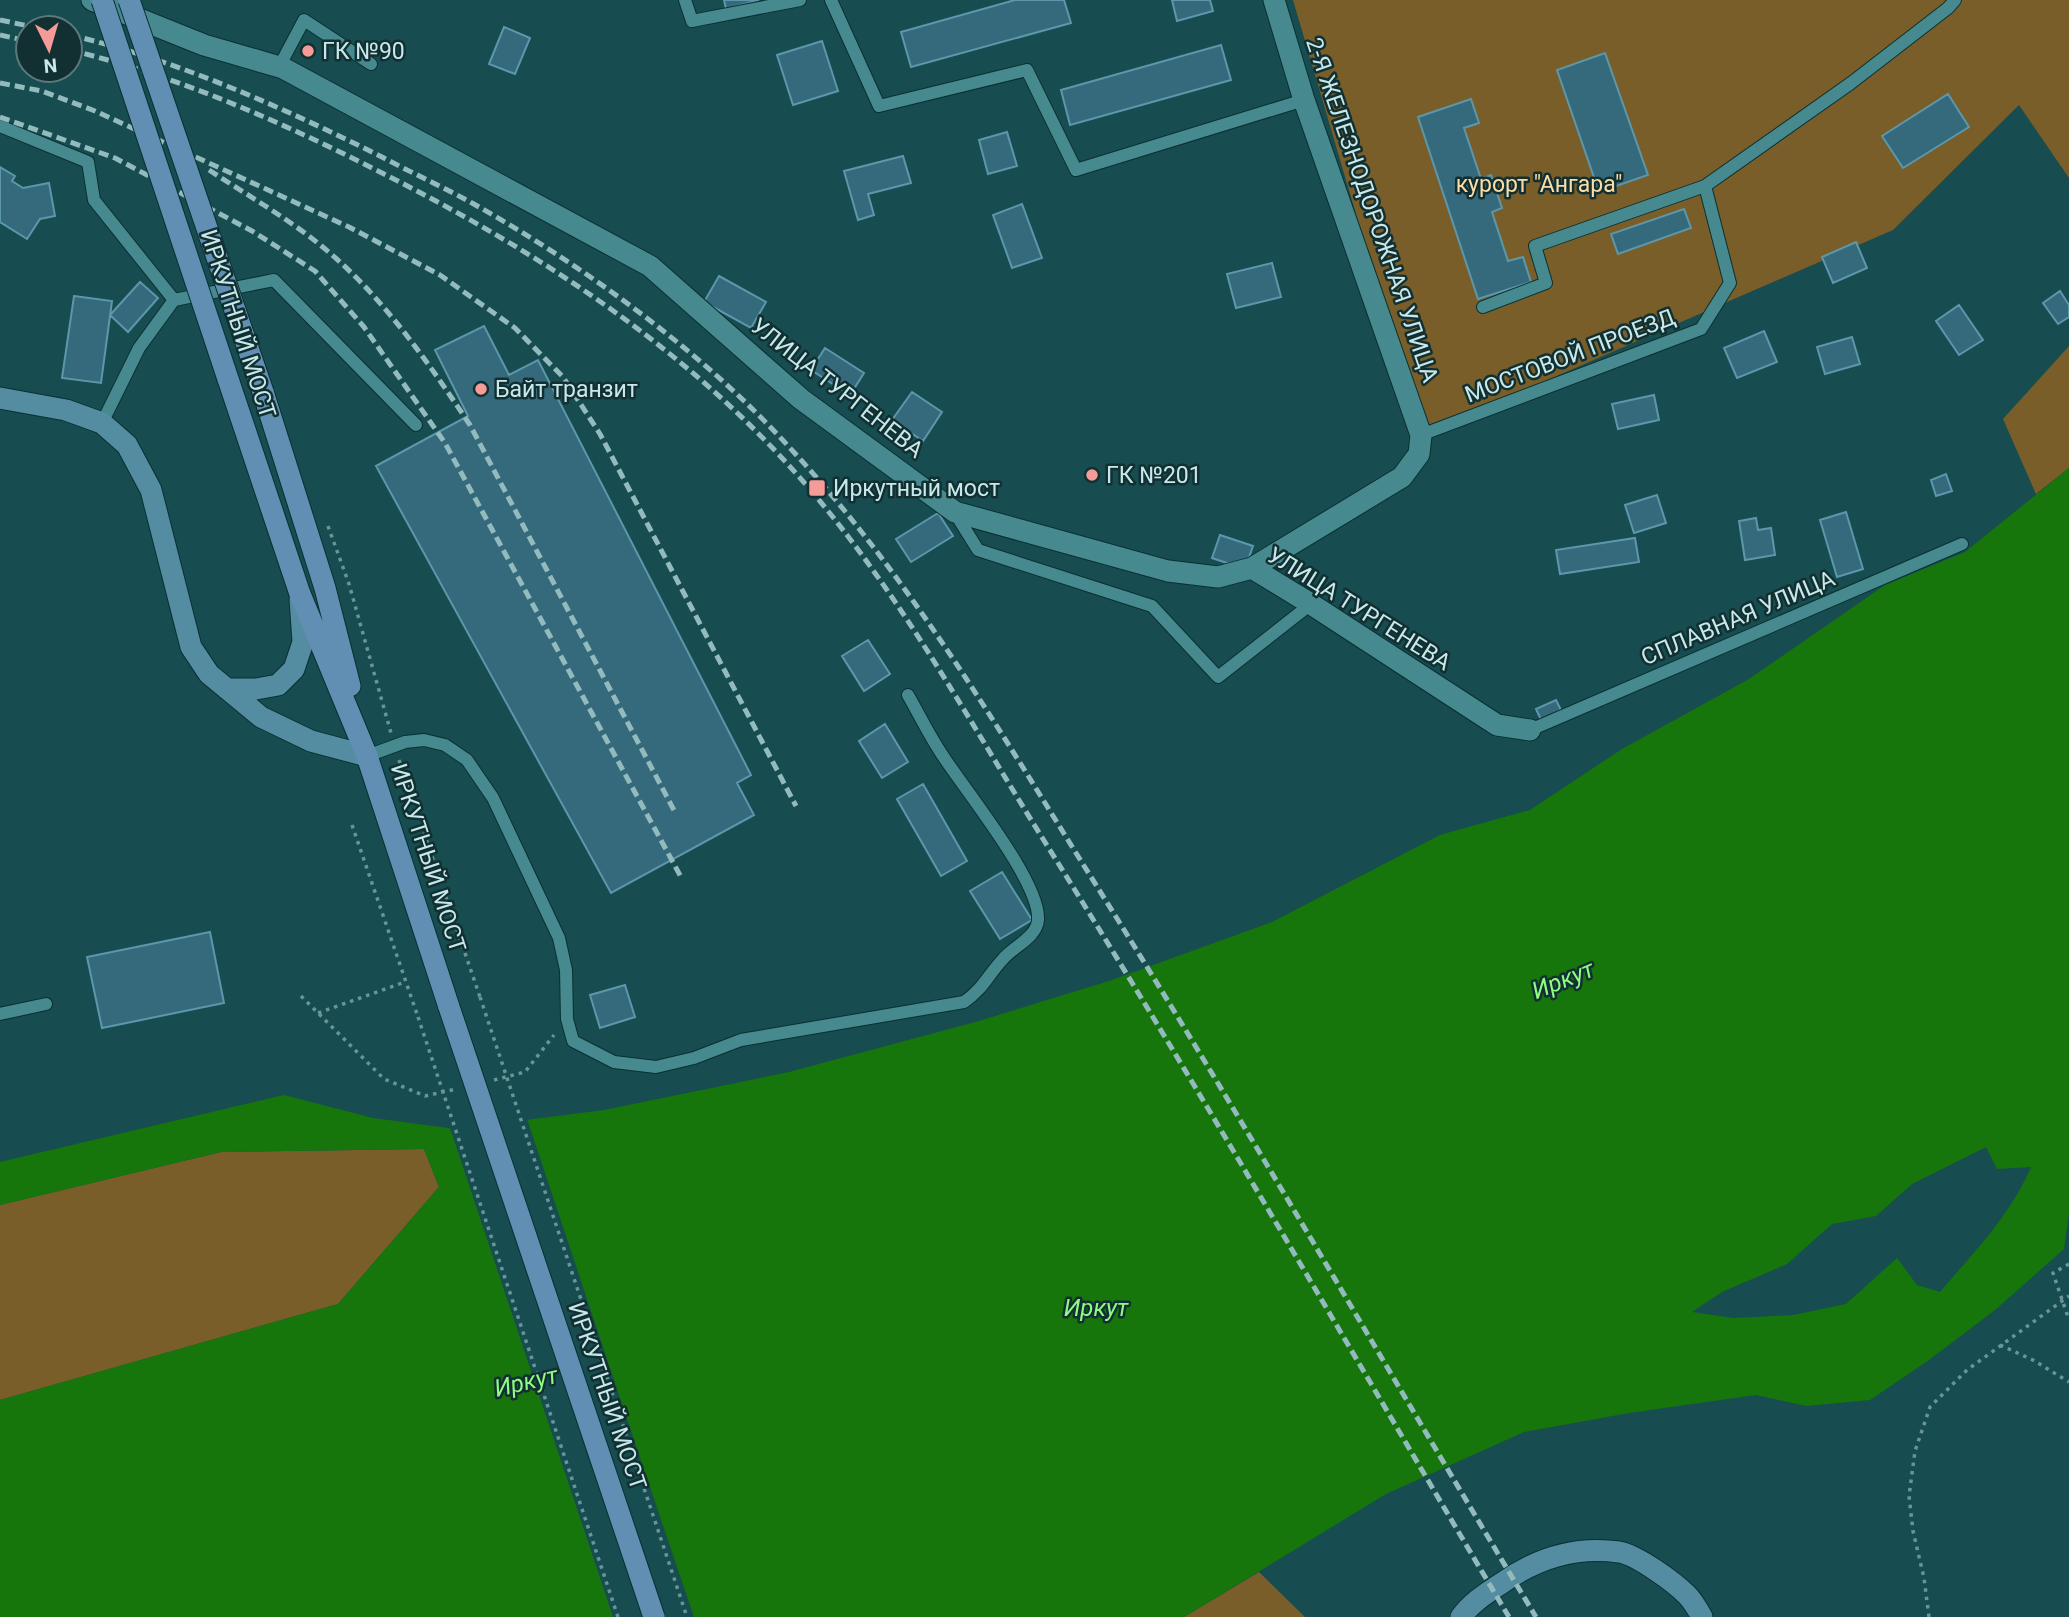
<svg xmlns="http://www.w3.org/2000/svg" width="2069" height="1617" viewBox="0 0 2069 1617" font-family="Roboto,sans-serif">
<rect width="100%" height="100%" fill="#174c50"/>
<path fill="#795e29" d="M1293,0H2069V178L2019,105L1893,230L1421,435Z
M2069,346V468L2036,494L2003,419Z
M424,1149L439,1187L338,1304L0,1400V1205L221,1152Z
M1259,1572L1305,1617H1184Z"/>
<path fill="#17760b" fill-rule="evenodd" d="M2069,468V1213L2064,1249L1995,1310L1929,1360L1870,1400L1806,1406L1756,1395L1629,1413L1524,1432L1386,1494L1184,1617H0V1400L338,1304L439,1187L424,1149L221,1152L0,1205V1162L284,1095L373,1118L456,1129L604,1110L789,1072L979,1021L1109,981L1272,922L1440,835L1530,810L1622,749L1749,679L1885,585L1965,552ZM1986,1147L1997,1169L2031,1167C2010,1216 1974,1252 1940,1292L1917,1285L1897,1258L1846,1304L1793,1315L1733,1318L1692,1312L1722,1292L1787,1264L1832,1224L1876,1216L1912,1184Z"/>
<path fill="#174c50" d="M526,1116L629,1425L694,1617H613L449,1125Z"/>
<path fill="#356a7c" stroke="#5c97ab" stroke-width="2" d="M724,0H759L726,9Z
M1015,0H1064L1071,23L911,67L901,32Z
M1172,0H1210L1213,11L1177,21Z
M504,27L530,38L515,74L489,64Z
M822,41L838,91L793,105L777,55Z
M1221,45L1231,80L1070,125L1061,90Z
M1605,53L1648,175L1599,192L1557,70Z
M1948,94L1969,127L1903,168L1882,136Z
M1471,99L1479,123L1464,128L1481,179L1491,175L1502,208L1492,212L1508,261L1523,257L1531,282L1478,299L1418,117Z
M1007,132L1017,166L988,174L979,140Z
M903,156L911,183L868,194L874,215L858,220L844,171Z
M0,167L15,176L12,181L23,188L49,183L55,216L40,219L27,239L0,222Z
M1022,204L1042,258L1012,268L993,215Z
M1684,209L1691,228L1618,254L1611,234Z
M1856,242L1867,268L1833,283L1822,257Z
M1272,263L1281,297L1236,308L1227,274Z
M719,276L766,302L751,328L704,302Z
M140,282L158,298L128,332L110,315Z
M2060,291L2069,305V317L2058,324L2043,303Z
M74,296L112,301L101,383L62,378Z
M1959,305L1983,340L1959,355L1936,321Z
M484,326L509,375L538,360L751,775L737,783L754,815L611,893L376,466L468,416L435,350Z
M1764,331L1777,362L1737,378L1724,348Z
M1852,337L1860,364L1825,374L1817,347Z
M825,348L864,373L850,395L811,370Z
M912,392L942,412L923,441L892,420Z
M1654,395L1659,420L1618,429L1612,404Z
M1946,474L1952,491L1936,496L1931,480Z
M1657,495L1666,523L1634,533L1625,505Z
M1846,512L1863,569L1837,577L1820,520Z
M938,513L953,536L911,562L896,539Z
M1756,518L1758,530L1771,528L1775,555L1745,560L1739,521Z
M1220,535L1253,546L1245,569L1212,558Z
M1635,538L1639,562L1560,574L1556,550Z
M868,640L890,674L864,691L842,656Z
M1556,700L1561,710L1541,720L1536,709Z
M885,724L908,762L882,778L859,741Z
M923,784L967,861L941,876L897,799Z
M1002,872L1032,920L1000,939L970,891Z
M210,932L224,1003L102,1028L87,957Z
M625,985L635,1017L600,1028L590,995Z"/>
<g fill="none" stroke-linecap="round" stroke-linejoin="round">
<defs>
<path id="lane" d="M685,0L692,21L800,0
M831,0L879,106L1027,70L1076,170L1304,100
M279,67L304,20L371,64
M0,126L88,162L94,200L174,300L139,348L102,423
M174,300L274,280L416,425
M1483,307L1546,283L1535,246L1705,186
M1421,435L1701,329L1730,283L1705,186L1851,83L1948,8L1955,0
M955,513L978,550L1152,606L1218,677L1311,604
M1530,730L1962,544
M367,756L405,742L424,740L445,745L467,760L493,798L559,938L566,970L567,1019L573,1041L614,1062L656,1067L694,1058L741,1040L964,1002C983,989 988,975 1003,959C1013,947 1037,937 1038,920C1041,883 965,790 943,756C930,737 920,716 908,695
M0,1014L46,1004"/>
<path id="street" d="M92,0L204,45L283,68L650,266L801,399L955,512L1168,571L1218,577L1252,568L1402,477L1419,454L1421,435L1304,100L1274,0
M1252,568L1311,604L1497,725L1530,730"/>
<path id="secondary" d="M0,398L66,410L102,423L127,445L151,490L191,647L209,674L261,717L311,741L367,756
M227,689H256L278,685L294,669L303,642L300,599
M1461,1617C1472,1602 1487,1593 1502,1583C1537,1558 1576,1546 1619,1552C1637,1555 1674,1582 1687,1595C1693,1601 1698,1610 1702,1617"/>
<path id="primary" d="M228,379L300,594L367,756L449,1007
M263,392L325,588L350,686"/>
</defs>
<use href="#lane" stroke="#0a3032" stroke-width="14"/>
<use href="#street" stroke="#0a3032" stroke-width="23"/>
<use href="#secondary" stroke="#0a3032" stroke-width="23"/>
<use href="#primary" stroke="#0a3032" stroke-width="23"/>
<path stroke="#699598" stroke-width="3.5" stroke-dasharray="3.5 5" stroke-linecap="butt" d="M328,526L349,584L391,733
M399,760L480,997
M352,825L418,1017
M301,996L384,1079L425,1096L456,1089
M318,1013L405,982
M494,1080L525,1072L554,1035
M2069,1264L2053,1273L2069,1320
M2000,1345L2033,1360L2069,1382
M1929,1617L1924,1578L1913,1531L1909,1496L1915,1451L1930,1407L1967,1370L2069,1296"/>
<use href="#lane" stroke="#46898e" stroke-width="12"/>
<use href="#street" stroke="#46898e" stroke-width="21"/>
<use href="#secondary" stroke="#548ca1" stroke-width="21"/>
<use href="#primary" stroke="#618fb3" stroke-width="21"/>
<path stroke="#93babc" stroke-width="5" stroke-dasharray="10 5" stroke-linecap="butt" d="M0,20L38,28
M0,35L28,41
M70,35C177,60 284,108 382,157C412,173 443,187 472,203C584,266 704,353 790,448C907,574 995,723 1086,869C1241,1115 1386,1368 1536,1617
M70,50C181,77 286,124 388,176C532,249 670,338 781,457C888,571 961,708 1043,839C1204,1095 1354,1357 1509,1617
M0,83L42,91L95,111L349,227L440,275L515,328L563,377L600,434L796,806
M0,117L115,158L252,231L315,271L364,327L445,443L681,877
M209,170C247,195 289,219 324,248C383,297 428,362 470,425L676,814"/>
<defs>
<path id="primary-bridge" d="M102,0L228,379
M129,0L263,392
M449,1007L654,1617"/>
</defs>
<use href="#primary-bridge" stroke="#0a3032" stroke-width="23" stroke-linecap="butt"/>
<path stroke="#699598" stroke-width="3.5" stroke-dasharray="3.5 5" stroke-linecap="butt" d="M480,997L687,1617
M418,1017L618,1617"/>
<use href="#primary-bridge" stroke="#618fb3" stroke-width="21"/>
</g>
<g fill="#f59b98" stroke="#122f31" stroke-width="2.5">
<circle cx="308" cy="51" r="7"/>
<circle cx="481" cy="389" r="7"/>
<circle cx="1092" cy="475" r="7"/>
<rect x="808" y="479" width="18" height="18" rx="3.5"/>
</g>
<g text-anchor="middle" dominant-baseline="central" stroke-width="5" stroke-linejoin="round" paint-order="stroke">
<g font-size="23" fill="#c8e9eb" stroke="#122f31" text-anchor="start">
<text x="322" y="51">ГК №90</text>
<text x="495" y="389">Байт транзит</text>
<text x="1106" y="475">ГК №201</text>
<text x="833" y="488">Иркутный мост</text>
</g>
<g font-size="23" fill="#fadda8" stroke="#122f31">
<text x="1539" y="184">курорт "Ангара"</text>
</g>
<g font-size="23" fill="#c8e9eb" stroke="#122f31">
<text transform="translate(1372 210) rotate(71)">2-Я ЖЕЛЕЗНОДОРОЖНАЯ УЛИЦА</text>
<text transform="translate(238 324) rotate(72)">ИРКУТНЫЙ МОСТ</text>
<text transform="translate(1570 356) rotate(-21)">МОСТОВОЙ ПРОЕЗД</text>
<text transform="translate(837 388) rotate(38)">УЛИЦА ТУРГЕНЕВА</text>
<text transform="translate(1359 609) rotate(32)">УЛИЦА ТУРГЕНЕВА</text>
<text transform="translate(1738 618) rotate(-23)">СПЛАВНАЯ УЛИЦА</text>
<text transform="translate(428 858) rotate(72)">ИРКУТНЫЙ МОСТ</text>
<text transform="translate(607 1396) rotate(71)">ИРКУТНЫЙ МОСТ</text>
</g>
<g font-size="24" font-style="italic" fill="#8efb82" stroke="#122f31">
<text transform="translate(1563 980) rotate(-22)">Иркут</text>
<text x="1096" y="1308">Иркут</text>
<text transform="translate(526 1382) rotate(-13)">Иркут</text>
</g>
</g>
<g transform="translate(49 49) rotate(175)"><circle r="33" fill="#122f31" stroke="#5b797b" stroke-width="2"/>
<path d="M0-5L12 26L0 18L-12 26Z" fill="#f59b98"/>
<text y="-10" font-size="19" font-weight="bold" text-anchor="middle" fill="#c8e9eb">N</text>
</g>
</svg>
